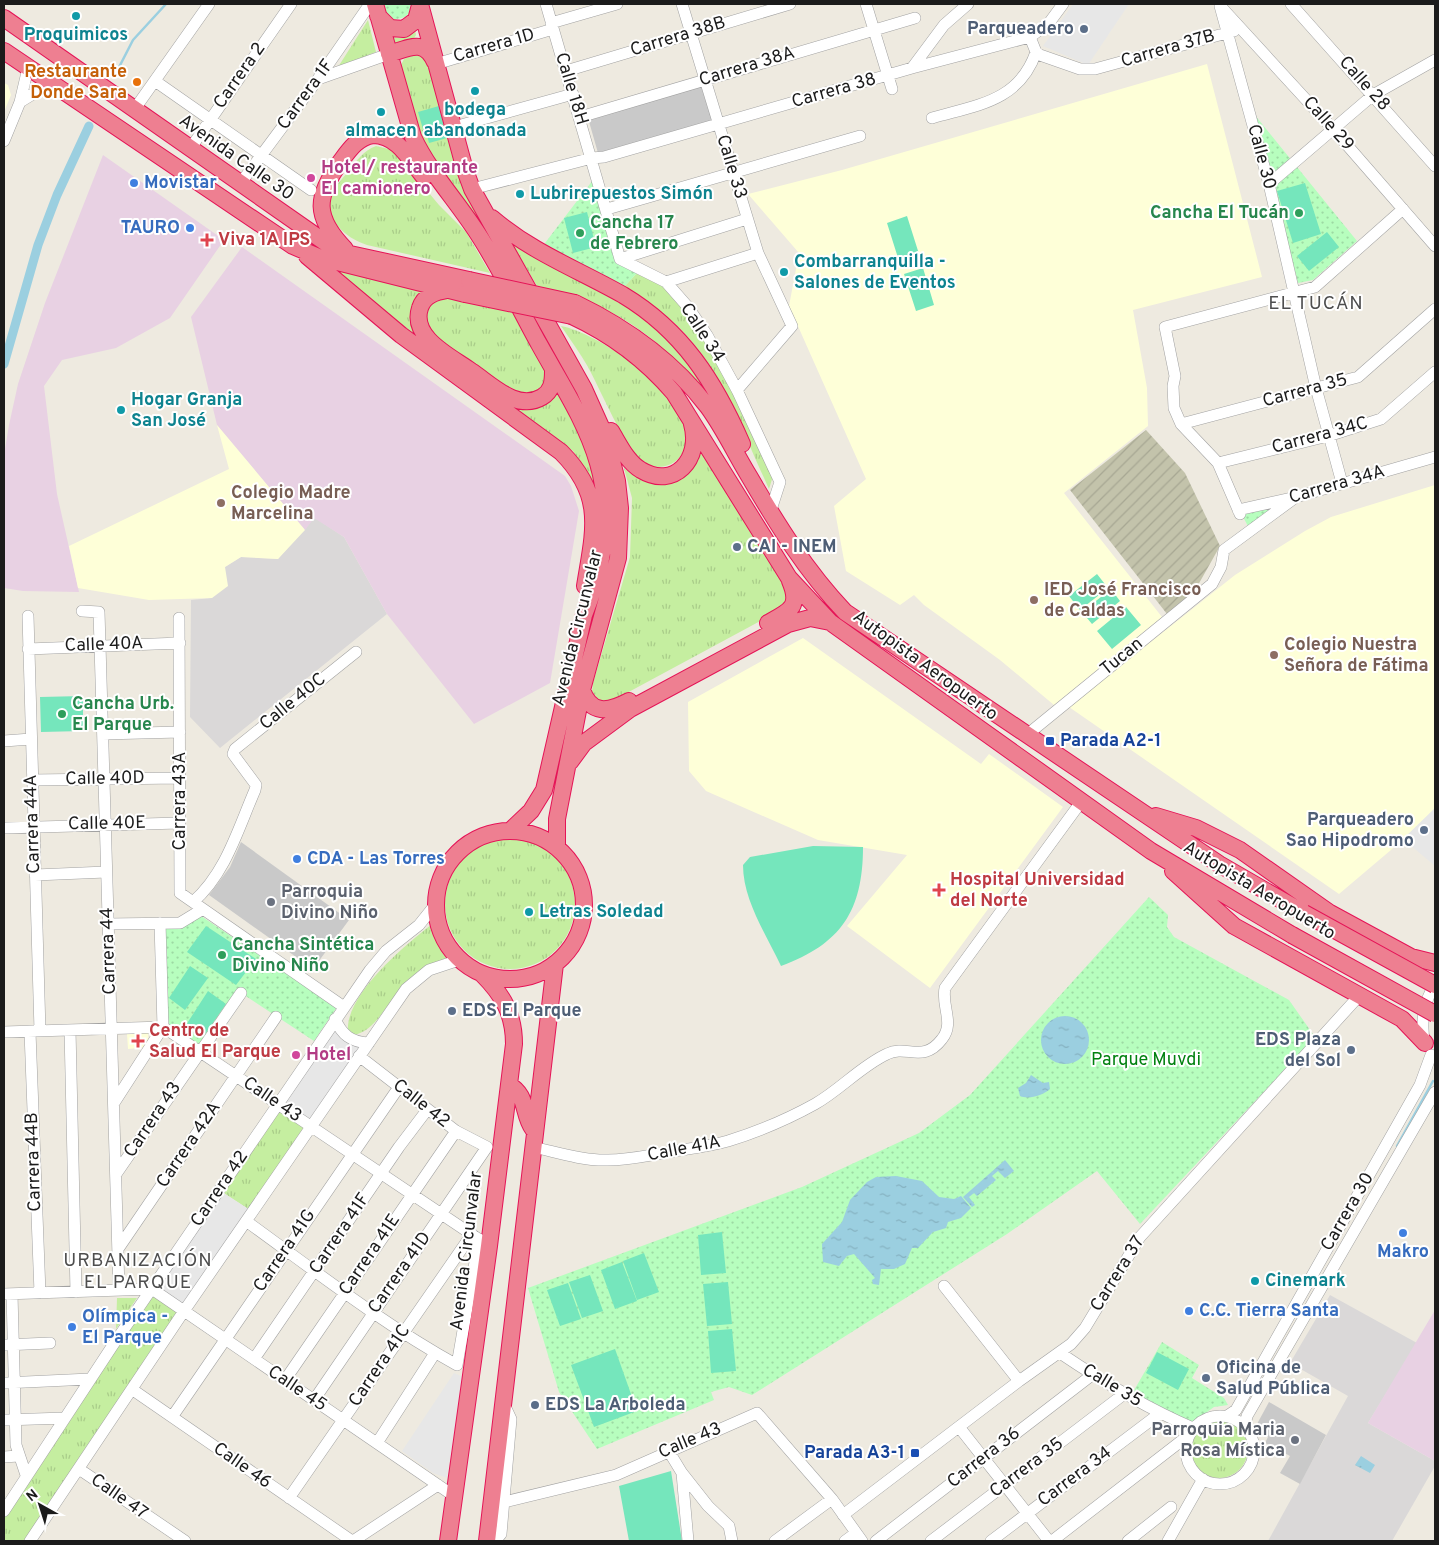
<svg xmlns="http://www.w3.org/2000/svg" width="1439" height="1545" viewBox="0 0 1439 1545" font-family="Overpass,sans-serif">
<defs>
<pattern id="construction-furrows" width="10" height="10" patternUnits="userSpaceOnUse" patternTransform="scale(1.25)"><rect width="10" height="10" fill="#c3c3ab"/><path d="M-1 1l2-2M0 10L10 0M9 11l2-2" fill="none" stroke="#a7a793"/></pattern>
<pattern id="grass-tufts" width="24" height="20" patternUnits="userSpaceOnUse" patternTransform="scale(1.25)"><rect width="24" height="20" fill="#c5eea0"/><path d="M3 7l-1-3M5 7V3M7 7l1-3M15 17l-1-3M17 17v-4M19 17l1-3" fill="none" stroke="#a9cc89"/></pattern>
<pattern id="park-dots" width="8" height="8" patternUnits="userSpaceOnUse" patternTransform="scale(1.25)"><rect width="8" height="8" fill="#b7febe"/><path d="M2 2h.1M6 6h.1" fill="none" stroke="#9dd9a3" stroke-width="1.8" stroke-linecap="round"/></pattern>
<pattern id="water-ripples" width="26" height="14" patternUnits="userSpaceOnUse" patternTransform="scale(1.25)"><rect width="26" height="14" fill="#9bcfe0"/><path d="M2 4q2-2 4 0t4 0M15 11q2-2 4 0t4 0" fill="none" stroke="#85b1c0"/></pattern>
</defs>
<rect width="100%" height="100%" fill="#eeeae0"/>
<path fill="#dad8d8" d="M314,517L344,537L387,614L220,748L190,717L191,600L212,598L225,567L241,557L278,559Z
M1330,1295L1417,1343L1368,1423L1435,1461V1466L1392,1541H1268L1348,1396L1290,1363Z"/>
<path fill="#e8d1e3" d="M103,155L224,240L170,318L116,348L62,360L44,386L57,494L79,592L23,591L4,588V455L9,425L18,384L45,303Z
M242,247L565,476L571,486L579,511L550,683L474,724L387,614L344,537L314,518L305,530L217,425L191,317Z
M1435,1310V1461L1368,1423Z"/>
<path fill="#feffd8" d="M1207,64L1262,277L1133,310L1147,388L1148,426L1064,493L1162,617L1054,705L1000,660L924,605L914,595L900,605L846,571L834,506L866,479L789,306L799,253L748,194L842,170Z
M4,83L8,85L11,95L4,112Z
M217,425L305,530L278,559L241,557L225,567L228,586L212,598L149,600L78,588L69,546L229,469Z
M1435,485V808L1424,822L1339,894L1069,707L1235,575L1305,531L1331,517Z
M803,638L981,764L989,754L1063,807L930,988L847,926L907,855L818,840L706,791L689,771L688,702Z
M148,1032L149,1047L128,1049L127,1034Z"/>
<path fill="#c9c9c9" d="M703,85L713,120L598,153L588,118Z
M241,842L349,920L313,969L209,895L230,867Z
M1269,1402L1326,1435L1300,1484L1280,1473L1290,1456L1265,1443L1268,1437L1259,1432L1257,1424Z"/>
<path fill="url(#construction-furrows)" d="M1146,430L1185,473L1220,546L1193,594L1167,614L1070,490Z"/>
<path fill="url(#grass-tufts)" d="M368,20L376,52L338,67Z
M415,30L416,35L412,42L393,48L390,37L401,38Z
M415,54L425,57L495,241L473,215L423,146L400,67L404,59Z
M376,146L393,150L439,205L466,232L490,273L367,245C347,239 322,219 332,194C335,186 343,178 348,172C357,160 363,151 376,146Z
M510,241L630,305L684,351L747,466L684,368C635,320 603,303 537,286Z
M326,264L431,289L420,343Z
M637,273L669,289L684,307L721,369L773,476L769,489C742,431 719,363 671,320C656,307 640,297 623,288Z
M447,295L513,313L545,368V385L537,393L515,394L438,340C428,329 424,320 429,305Z
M561,326C600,333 700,401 685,447C679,467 656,473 640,460C626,449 599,387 588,367C580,353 570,339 561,326Z
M555,386L587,448L598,488H595L573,451L500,399L517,405Z
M702,444L786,584V604L777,612L612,701H600L592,692L593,683L630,557L632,498L624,468C638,480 648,483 666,482Z
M445 904a65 65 0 1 1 130 0a65 65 0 1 1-130 0Z
M431,925L437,941L447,958C432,963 420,969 407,981C391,996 377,1031 354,1035L348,1031C345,995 405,945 431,925Z
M278,1104L312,1127L253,1212L219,1190Z
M152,1289L184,1311L30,1541H4V1514Z
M117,1298H137L116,1329Z
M1190 1449a29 29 0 1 1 58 0a29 29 0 1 1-58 0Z"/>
<path fill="url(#park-dots)" d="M380,4H410L412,11L405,17L390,21Z
M1254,114L1357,241L1313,280L1298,283Z
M596,176L616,261L637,273L623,288L542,247Z
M1272,506L1278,507L1249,528L1242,515Z
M1149,897L1168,915L1167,927L1174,937L1289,1000L1315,1037L1140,1224L1097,1171L1007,1234L752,1395L729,1387L711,1392L714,1400L597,1449L559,1392L528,1288L802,1187L919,1133L970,1095Z
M201,916L337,1007L314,1041L238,991L201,1046L166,1023L163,924Z
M1162,1342L1199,1365L1192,1378L1224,1398L1228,1405L1214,1407L1192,1423L1133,1392Z"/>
<path fill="#75e6bc" d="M439,106L447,138L429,143L427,135L425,136L418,112Z
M1305,183L1321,234L1293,243L1277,191Z
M587,212L596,247L573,253L564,218Z
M907,216L919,254L899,261L887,223Z
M1327,232L1339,247L1309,271L1297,256Z
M923,268L934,305L916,311L904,274Z
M1097,574L1108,588L1080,610L1069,596Z
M1111,589L1120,601L1092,624L1082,612Z
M1126,607L1141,625L1112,649L1097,631Z
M83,696V731L41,732L40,697Z
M813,846L863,847C863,911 841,944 781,966C766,934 743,900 743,865L750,857Z
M206,926L256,959L236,985L187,952Z
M190,966L208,978L185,1010L169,998Z
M208,991L226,1004L203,1037L186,1025Z
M722,1232L726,1273L701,1275L698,1235Z
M644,1253L659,1292L637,1300L623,1261Z
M622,1262L637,1301L615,1309L601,1270Z
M590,1275L603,1311L582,1318L569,1282Z
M728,1282L732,1324L707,1326L703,1284Z
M568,1283L581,1319L560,1326L547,1290Z
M732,1329L736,1371L711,1373L708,1331Z
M615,1349L637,1411L594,1427L571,1365Z
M1157,1352L1189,1369L1178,1390L1146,1373Z
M671,1471L682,1541H629L619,1486Z"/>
<path fill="#e7e7e7" d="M1073,4H1129L1088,65L1043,46Z
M1435,808V866L1403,839Z
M335,1019L339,1029L369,1043L312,1127L278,1104Z
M219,1190L253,1212L184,1311L152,1289Z
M454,1373L463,1377L447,1478L433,1473L402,1451Z"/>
<path fill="url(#water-ripples)" d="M1041 1040a24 24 0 1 1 48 0a24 24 0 1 1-48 0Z
M1031,1075L1043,1083L1049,1082L1050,1089C1043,1095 1029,1100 1020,1096L1018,1088L1026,1083Z
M1005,1160L1014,1171L1005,1178L998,1171L992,1176L996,1180L977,1196L974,1193L969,1197L975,1205L972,1207L963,1197Z
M896,1176L922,1181L939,1197L954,1199L961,1196L971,1208L961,1218L948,1222L946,1228L933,1232L918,1248H912L905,1264L894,1269H881L879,1285L873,1284L872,1280L875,1278L854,1254L847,1256L839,1266L823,1262L822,1244L842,1222L850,1200L867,1182L876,1177Z
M1361,1456L1375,1465L1370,1473L1355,1465Z"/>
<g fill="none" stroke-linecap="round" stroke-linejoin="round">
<path stroke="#9bcfe0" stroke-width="2.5" d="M114,77L133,40L166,4
M1397,1146L1433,1081"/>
<path stroke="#9bcfe0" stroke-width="9" d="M4,364L38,245L57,195L89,126"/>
<defs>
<path id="minor" d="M546,4L620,259L666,282L688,307L707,335L737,390L780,482L770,513
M682,4L758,253L792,326L737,390
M866,4L892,89
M1291,4L1435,166
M1220,6L1269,184L1316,388L1342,483
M1223,9L1333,129L1435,246
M551,23L617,4
M1030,37L1036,52L1040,55L1080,69H1095L1234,31
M436,64L553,29
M912,68L944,25L968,4
M566,71L790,4
M318,79L389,54
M155,81L311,190
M20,102L51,83
M134,110L209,4
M580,117L915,18
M932,118C976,105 1019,102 1036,52
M454,127L573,94
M4,141L20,102L28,68
M190,149L291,4
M240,184L318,79L370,4
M1269,184L1373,95L1435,60
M472,189L592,158L604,157L912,68L1030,37L1049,23L1063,4
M607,209L860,136
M620,259L747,219
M666,282L758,253
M1181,424L1358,377L1435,309
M1218,463L1328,436L1381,419L1435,372
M1238,510L1296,497L1435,457
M1240,514L1218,463L1181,424L1174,408L1173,386L1175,376L1165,327L1315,287L1403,209
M82,611L99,612L100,645L119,1290
M28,616L40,1031
M179,618L180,893L344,1007
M28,649L180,643
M103,734L180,732
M1028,734L1212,584L1221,567L1224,550L1296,497
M4,741L31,739
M32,780L179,778
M4,828L179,823
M35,875L106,872
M193,902C226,873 238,829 255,790L256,785L233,754L235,749L356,652
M108,924L180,923L203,909
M335,1019C342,1035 351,1042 369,1043
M70,1030L76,1292
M4,1032L163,1027L489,1246
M30,1032L40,1293
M1425,1044C1420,1024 1424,1001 1435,984
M359,1056L456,1131L487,1147
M114,1103L163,1027L160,923
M533,1147C556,1152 580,1160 604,1160C624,1161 645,1156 664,1153C685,1149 707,1147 728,1141C757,1132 788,1119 815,1104C840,1090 861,1066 887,1054C907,1044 923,1064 942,1039C955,1023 941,1006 945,988L1081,802
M116,1174L241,993
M246,1221C315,1271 383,1324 457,1365L479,1239
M118,1249L276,1017
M944,1286L1019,1381
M4,1294L152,1289L454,1496
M12,1294L16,1445L26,1475
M4,1345L50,1343
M1060,1353C1103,1382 1146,1408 1193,1428
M254,1359L399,1147L427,1110
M285,1380L456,1131
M4,1383L90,1379
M133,1390L352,1541
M314,1400L487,1147
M1186 1450a34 34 0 1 1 68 0a34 34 0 1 1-68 0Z
M1227,1416L1236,1410L1420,1085L1431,1055
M172,1417L399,1087
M4,1420L65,1418
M1245,1426L1247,1416L1435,1092
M959,1427L1049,1541
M377,1443L435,1353
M668,1450L682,1473L708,1506L729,1526L732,1541
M4,1457L18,1456
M79,1469L185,1541
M682,1473L688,1541
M289,1498L472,1234
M504,1502L616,1475L757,1413L832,1499L862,1541
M4,1511L113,1345L370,970L386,951L419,925L435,905
M843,1515L1019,1381L1071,1344L1085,1328L1140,1237L1359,996
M30,1541L184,1311L406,989L429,970L459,960
M353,1541L438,1485
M495,1541L501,1534L511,1419L504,1404
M775,1541L832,1499
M845,1541L856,1533
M876,1541L1092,1375
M931,1541L1124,1394
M991,1541L1159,1414
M1052,1541L1189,1435
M1128,1541L1171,1507
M1168,1541L1203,1479"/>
<path id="highway" d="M375,4L413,137C430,173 457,201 478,234C501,269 519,308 539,344C560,382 586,421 598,463C613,514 603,568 584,615L544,790L531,811L510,831
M420,4L465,170L472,189L584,389L606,438L617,481L620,508L618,558L582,690L557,819V847
M378,16L390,28L404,29L416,20L420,5
M4,18L326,243L350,254L469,280
M4,51L293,246L321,258L465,294
M389,54C409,48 424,38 435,62
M492,218C533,253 577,269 623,295C683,331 715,382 742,444
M345,249C314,217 315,197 341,161C349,150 358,137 373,135C398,135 410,160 424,177
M307,256L401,335L561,452C605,496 594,530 585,586
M447,290C436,292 424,295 420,308C410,338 452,357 471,371C491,384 517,412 542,397C552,391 553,382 553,371
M575,303C627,328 673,361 708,407C724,429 735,453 749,476C777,524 806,571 845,612L1219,864L1304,913
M572,316C613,335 645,359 674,393L789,578L830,622L1151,851L1292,935
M611,431C619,444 627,462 641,470C674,490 702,459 692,424
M768,623C790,611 801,607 790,581
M582,690C591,715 608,712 629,701
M570,762L584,743L630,709L788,624L810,618L830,622
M1156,816L1196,828L1240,850L1330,913L1411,957L1435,963
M436 905a74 74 0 1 1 148 0a74 74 0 1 1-148 0Z
M1173,871L1234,926L1402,1019L1425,1043
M509,1085C528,1095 522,1114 533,1129
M448,1541L489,1246L514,1044C514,1014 503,995 482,974
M487,1541L555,964"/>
</defs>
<use href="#minor" stroke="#a2a2a2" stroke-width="12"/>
<use href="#highway" stroke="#e51457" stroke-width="18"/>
<use href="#minor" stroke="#fff" stroke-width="11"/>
<use href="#highway" stroke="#ee7f91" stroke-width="16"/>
<defs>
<path id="highway-bridge" d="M469,280L575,303
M465,294L572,316
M1304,913L1435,985
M1292,935L1435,1014"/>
</defs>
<use href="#highway-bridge" stroke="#e51457" stroke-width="18" stroke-linecap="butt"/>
<use href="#highway-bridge" stroke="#ee7f91" stroke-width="16"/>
</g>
<g fill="#0f9aa8" stroke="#fff" stroke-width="2">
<circle cx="76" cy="16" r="5"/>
<circle cx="475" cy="91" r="5"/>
<circle cx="381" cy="112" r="5"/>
<circle cx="520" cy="194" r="5"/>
<circle cx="784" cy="272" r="5"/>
<circle cx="121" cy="410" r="5"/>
<circle cx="529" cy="912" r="5"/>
<circle cx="1255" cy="1281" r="5"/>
</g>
<g fill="#5c6f8a" stroke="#fff" stroke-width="2">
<circle cx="1084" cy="29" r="5"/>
<circle cx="737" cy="547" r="5"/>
<circle cx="1424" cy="830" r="5"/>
<circle cx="452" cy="1011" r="5"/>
<circle cx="1351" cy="1050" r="5"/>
<circle cx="1206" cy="1378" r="5"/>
<circle cx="535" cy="1405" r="5"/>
</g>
<circle fill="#e8710a" stroke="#fff" stroke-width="2" cx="137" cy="82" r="5"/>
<g fill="#d1479c" stroke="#fff" stroke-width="2">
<circle cx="311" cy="178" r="5"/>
<circle cx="296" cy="1055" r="5"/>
</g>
<g fill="#3f7fe0" stroke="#fff" stroke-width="2">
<circle cx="134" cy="183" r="5"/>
<circle cx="190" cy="228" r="5"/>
<circle cx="297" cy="859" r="5"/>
<circle cx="1403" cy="1233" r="5"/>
<circle cx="1189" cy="1311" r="5"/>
<circle cx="72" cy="1327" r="5"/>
</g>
<g fill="#2e9e5b" stroke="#fff" stroke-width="2">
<circle cx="1299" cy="213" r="5"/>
<circle cx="580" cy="233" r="5"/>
<circle cx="62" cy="714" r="5"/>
<circle cx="222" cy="955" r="5"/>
</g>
<g fill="#e0444e" stroke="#fff" stroke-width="2">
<path d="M204.5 232.5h5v5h5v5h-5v5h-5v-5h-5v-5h5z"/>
<path d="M936.5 882.5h5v5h5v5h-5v5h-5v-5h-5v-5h5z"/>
<path d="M135.5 1033.5h5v5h5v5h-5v5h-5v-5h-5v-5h5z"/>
</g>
<g fill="#8d6e63" stroke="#fff" stroke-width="2">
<circle cx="221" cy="503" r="5"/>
<circle cx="1034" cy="600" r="5"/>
<circle cx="1274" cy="655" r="5"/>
</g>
<g fill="#1a4fb4" stroke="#fff" stroke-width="2">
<rect x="1045" y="736" width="10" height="10" rx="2.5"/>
<rect x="910" y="1448" width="10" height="10" rx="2.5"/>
</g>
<g fill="#6b7280" stroke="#fff" stroke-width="2">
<circle cx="271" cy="902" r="5"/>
<circle cx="1295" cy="1440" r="5"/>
</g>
<g text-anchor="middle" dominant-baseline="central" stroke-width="4" stroke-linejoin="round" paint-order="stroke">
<g font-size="18" font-weight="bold" fill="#4e5e75" stroke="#fff" text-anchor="start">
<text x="1074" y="29" text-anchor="end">Parqueadero</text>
<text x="747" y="547">CAI - INEM</text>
<text x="1414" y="820" text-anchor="end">Parqueadero<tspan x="1414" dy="21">Sao Hipodromo</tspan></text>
<text x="462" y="1011">EDS El Parque</text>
<text x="1341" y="1040" text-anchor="end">EDS Plaza<tspan x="1341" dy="21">del Sol</tspan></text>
<text x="1216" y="1368">Oficina de<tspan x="1216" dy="21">Salud Pública</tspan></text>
<text x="545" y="1405">EDS La Arboleda</text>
</g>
<g font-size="18" font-weight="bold" fill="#0d838f" stroke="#fff" text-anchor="start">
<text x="76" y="35" text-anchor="middle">Proquimicos</text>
<text x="475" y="110" text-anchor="middle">bodega<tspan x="475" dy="21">abandonada</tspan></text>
<text x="381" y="131" text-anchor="middle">almacen</text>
<text x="530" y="194">Lubrirepuestos Simón</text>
<text x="794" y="262">Combarranquilla -<tspan x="794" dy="21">Salones de Eventos</tspan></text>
<text x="131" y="400">Hogar Granja<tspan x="131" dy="21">San José</tspan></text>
<text x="539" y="912">Letras Soledad</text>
<text x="1265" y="1281">Cinemark</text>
</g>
<g font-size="18" fill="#1b1b1b" stroke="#fff">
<text transform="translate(678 37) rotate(-17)">Carrera 38B</text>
<text transform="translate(494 46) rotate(-16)">Carrera 1D</text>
<text transform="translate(1168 49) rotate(-16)">Carrera 37B</text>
<text transform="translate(747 67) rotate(-17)">Carrera 38A</text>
<text transform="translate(240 76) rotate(-55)">Carrera 2</text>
<text transform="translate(1364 84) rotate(48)">Calle 28</text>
<text transform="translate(571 89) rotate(73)">Calle 18H</text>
<text transform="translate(834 91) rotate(-16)">Carrera 38</text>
<text transform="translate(306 95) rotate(-54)">Carrera 1F</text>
<text transform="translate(1328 124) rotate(48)">Calle 29</text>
<text transform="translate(1261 157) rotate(75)">Calle 30</text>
<text transform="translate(236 158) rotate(35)">Avenida Calle 30</text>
<text transform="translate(731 167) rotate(73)">Calle 33</text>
<text transform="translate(702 333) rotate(57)">Calle 34</text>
<text transform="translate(1305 391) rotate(-15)">Carrera 35</text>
<text transform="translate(1320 436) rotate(-15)">Carrera 34C</text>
<text transform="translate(1337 485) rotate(-16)">Carrera 34A</text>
<text transform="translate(578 628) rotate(-76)">Avenida Circunvalar</text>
<text transform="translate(104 645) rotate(-2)">Calle 40A</text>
<text transform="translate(1122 657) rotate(-39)">Tucan</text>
<text transform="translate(925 666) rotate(36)">Autopista Aeropuerto</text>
<text transform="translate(293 702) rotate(-39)">Calle 40C</text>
<text transform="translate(105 779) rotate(-1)">Calle 40D</text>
<text transform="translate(180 801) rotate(-90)">Carrera 43A</text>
<text transform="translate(33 824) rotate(-92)">Carrera 44A</text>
<text transform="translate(107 824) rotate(-1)">Calle 40E</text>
<text transform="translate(1259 891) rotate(31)">Autopista Aeropuerto</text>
<text transform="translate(109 951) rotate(-92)">Carrera 44</text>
<text transform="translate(272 1100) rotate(34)">Calle 43</text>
<text transform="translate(421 1104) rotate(38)">Calle 42</text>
<text transform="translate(153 1120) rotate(-56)">Carrera 43</text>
<text transform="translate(189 1145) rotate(-56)">Carrera 42A</text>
<text transform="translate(684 1149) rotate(-11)">Calle 41A</text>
<text transform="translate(34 1162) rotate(-92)">Carrera 44B</text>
<text transform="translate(220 1189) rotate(-56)">Carrera 42</text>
<text transform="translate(1348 1212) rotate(-60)">Carrera 30</text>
<text transform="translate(340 1234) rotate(-56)">Carrera 41F</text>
<text transform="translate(285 1251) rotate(-56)">Carrera 41G</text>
<text transform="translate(467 1251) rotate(-83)">Avenida Circunvalar</text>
<text transform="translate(370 1255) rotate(-56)">Carrera 41E</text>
<text transform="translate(400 1273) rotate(-55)">Carrera 41D</text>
<text transform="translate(1118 1274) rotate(-58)">Carrera 37</text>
<text transform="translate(380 1366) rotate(-56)">Carrera 41C</text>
<text transform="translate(1112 1386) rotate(31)">Calle 35</text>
<text transform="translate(297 1389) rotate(34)">Calle 45</text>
<text transform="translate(690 1441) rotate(-23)">Calle 43</text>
<text transform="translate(984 1458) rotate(-38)">Carrera 36</text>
<text transform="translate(242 1466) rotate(35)">Calle 46</text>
<text transform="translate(1027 1468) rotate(-37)">Carrera 35</text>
<text transform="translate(1075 1477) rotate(-37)">Carrera 34</text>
<text transform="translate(119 1497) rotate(35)">Calle 47</text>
</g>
<g font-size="18" font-weight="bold" fill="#c56008" stroke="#fff" text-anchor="end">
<text x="127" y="72">Restaurante<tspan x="127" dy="21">Donde Sara</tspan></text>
</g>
<g font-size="18" font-weight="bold" fill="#b23c85" stroke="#fff" text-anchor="start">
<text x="321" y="168">Hotel/ restaurante<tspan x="321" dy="21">El camionero</tspan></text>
<text x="306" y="1055">Hotel</text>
</g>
<g font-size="18" font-weight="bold" fill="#366cbe" stroke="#fff" text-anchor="start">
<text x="144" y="183">Movistar</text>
<text x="180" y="228" text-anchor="end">TAURO</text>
<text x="307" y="859">CDA - Las Torres</text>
<text x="1403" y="1252" text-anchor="middle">Makro</text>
<text x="1199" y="1311">C.C. Tierra Santa</text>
<text x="82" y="1317">Olímpica -<tspan x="82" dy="21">El Parque</tspan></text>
</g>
<g font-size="18" font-weight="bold" fill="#27864d" stroke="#fff" text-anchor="start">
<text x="1289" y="213" text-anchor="end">Cancha El Tucán</text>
<text x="590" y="223">Cancha 17<tspan x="590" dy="21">de Febrero</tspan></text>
<text x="72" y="704">Cancha Urb.<tspan x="72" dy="21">El Parque</tspan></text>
<text x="232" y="945">Cancha Sintética<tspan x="232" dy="21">Divino Niño</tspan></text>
</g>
<g font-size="18" font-weight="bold" fill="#be3a42" stroke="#fff" text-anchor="start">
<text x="218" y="240">Viva 1A IPS</text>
<text x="950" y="880">Hospital Universidad<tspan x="950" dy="21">del Norte</tspan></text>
<text x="149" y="1031">Centro de<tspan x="149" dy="21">Salud El Parque</tspan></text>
</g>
<g font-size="18" font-weight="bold" fill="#785e54" stroke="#fff" text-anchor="start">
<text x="231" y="493">Colegio Madre<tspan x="231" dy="21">Marcelina</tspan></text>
<text x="1044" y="590">IED José Francisco<tspan x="1044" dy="21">de Caldas</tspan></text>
<text x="1284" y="645">Colegio Nuestra<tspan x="1284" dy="21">Señora de Fátima</tspan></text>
</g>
<g font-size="18" font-weight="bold" fill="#164399" stroke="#fff" text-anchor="start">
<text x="1060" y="741">Parada A2-1</text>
<text x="905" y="1453" text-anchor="end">Parada A3-1</text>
</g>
<g font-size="18" font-weight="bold" fill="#5b616d" stroke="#fff" text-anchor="start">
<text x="281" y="892">Parroquia<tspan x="281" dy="21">Divino Niño</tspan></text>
<text x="1285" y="1430" text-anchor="end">Parroquia Maria<tspan x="1285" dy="21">Rosa Mística</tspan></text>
</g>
<g font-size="18" fill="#01810f" stroke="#fff">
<text x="1146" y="1060">Parque Muvdi</text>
</g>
<g font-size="19" letter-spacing="1" fill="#4e4e4e" stroke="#fff">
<text x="1316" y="304">EL TUCÁN</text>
<text x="138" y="1261">URBANIZACIÓN<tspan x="138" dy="22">EL PARQUE</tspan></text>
</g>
</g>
<rect width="1439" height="1545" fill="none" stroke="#1b1b1b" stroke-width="10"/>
<g transform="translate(40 1505) rotate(321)" stroke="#ffffff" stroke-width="4" paint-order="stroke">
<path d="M0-4L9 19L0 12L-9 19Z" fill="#1b1b1b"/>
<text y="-8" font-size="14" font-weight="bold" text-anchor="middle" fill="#1b1b1b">N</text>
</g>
</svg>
